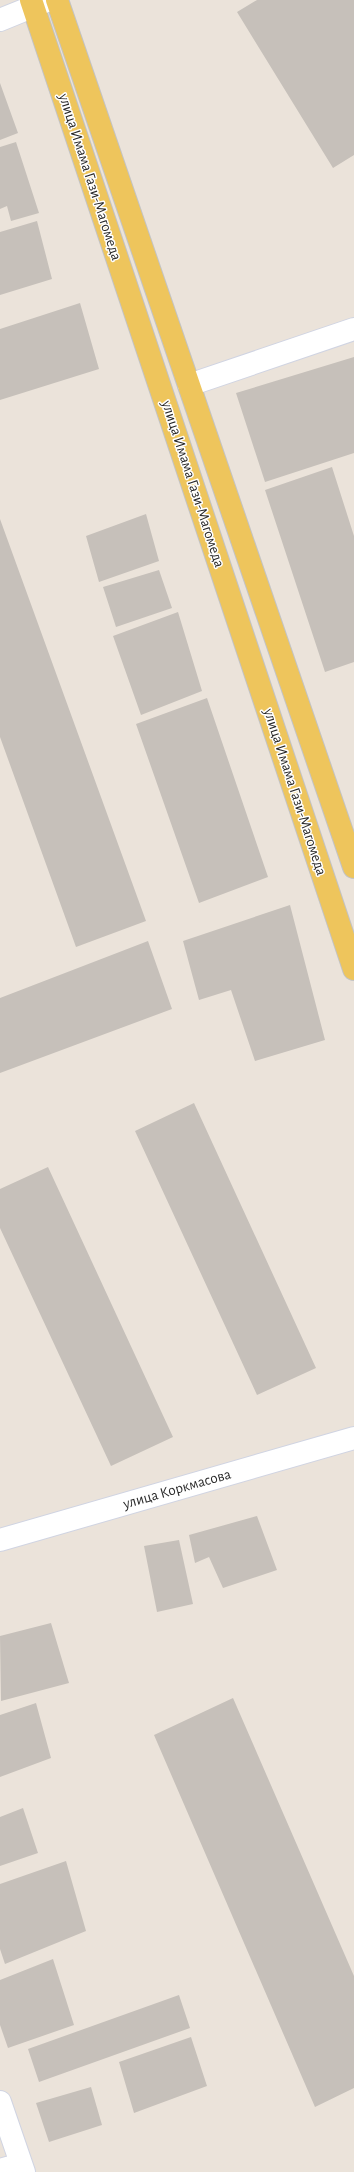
<svg xmlns="http://www.w3.org/2000/svg" width="354" height="2172" viewBox="0 0 354 2172" font-family="'Alegreya Sans',sans-serif">
<rect width="100%" height="100%" fill="#ebe3da"/>
<path fill="#c6c0ba" d="M257,0H354V155L333,168L237,12Z
M0,83L18,133L0,140Z
M16,142L39,213L11,221L7,206L0,209V147Z
M37,221L52,279L0,295V232Z
M80,303L99,369L0,400V329Z
M354,357V453L265,482L236,393Z
M332,467L354,536V662L325,672L265,490Z
M146,514L159,561L99,582L86,536Z
M0,519L146,921L76,947L0,737Z
M159,570L172,608L116,627L103,587Z
M178,612L202,691L141,715L113,636Z
M207,698L268,877L199,903L136,724Z
M290,905L325,1040L255,1061L231,990L199,1000L183,941Z
M148,941L172,1009L0,1073V998Z
M194,1103L316,1368L257,1395L135,1131Z
M48,1167L173,1437L111,1466L0,1228V1189Z
M257,1516L277,1570L223,1588L209,1557L195,1563L189,1535Z
M179,1540L193,1604L157,1612L144,1546Z
M51,1623L69,1683L1,1701L0,1636Z
M233,1698L354,1976V2088L315,2107L154,1735Z
M36,1703L51,1758L0,1777V1715Z
M23,1808L38,1853L0,1866V1817Z
M66,1861L86,1931L5,1964L0,1949V1884Z
M53,1959L74,2025L8,2048L0,2025V1980Z
M179,1995L190,2028L39,2082L28,2049Z
M191,2037L207,2086L134,2113L119,2062Z
M91,2087L102,2125L49,2142L36,2103Z"/>
<g fill="none" stroke-linecap="round" stroke-linejoin="round">
<defs>
<path id="minor" d="M0,20L49,0
M189,385L354,329
M0,1540L354,1438
M0,2102L24,2172
M0,2170L21,2164"/>
<path id="major" d="M31,0L354,969
M57,0L354,867"/>
</defs>
<use href="#minor" stroke="#d0d4e2" stroke-width="24"/>
<use href="#major" stroke="#c3c3c3" stroke-width="24"/>
<use href="#minor" stroke="#fff" stroke-width="22"/>
<use href="#major" stroke="#eec55c" stroke-width="22"/>
</g>
<g text-anchor="middle" dominant-baseline="central" stroke-width="3" stroke-linejoin="round" paint-order="stroke">
<g font-size="15" fill="#292929" stroke="#fff">
<text transform="translate(90 177) rotate(72)">улица Имама Гази-Магомеда</text>
<text transform="translate(193 484) rotate(72)">улица Имама Гази-Магомеда</text>
<text transform="translate(295 792) rotate(72)">улица Имама Гази-Магомеда</text>
<text transform="translate(177 1489) rotate(-16)">улица Коркмасова</text>
</g>
</g>
</svg>
